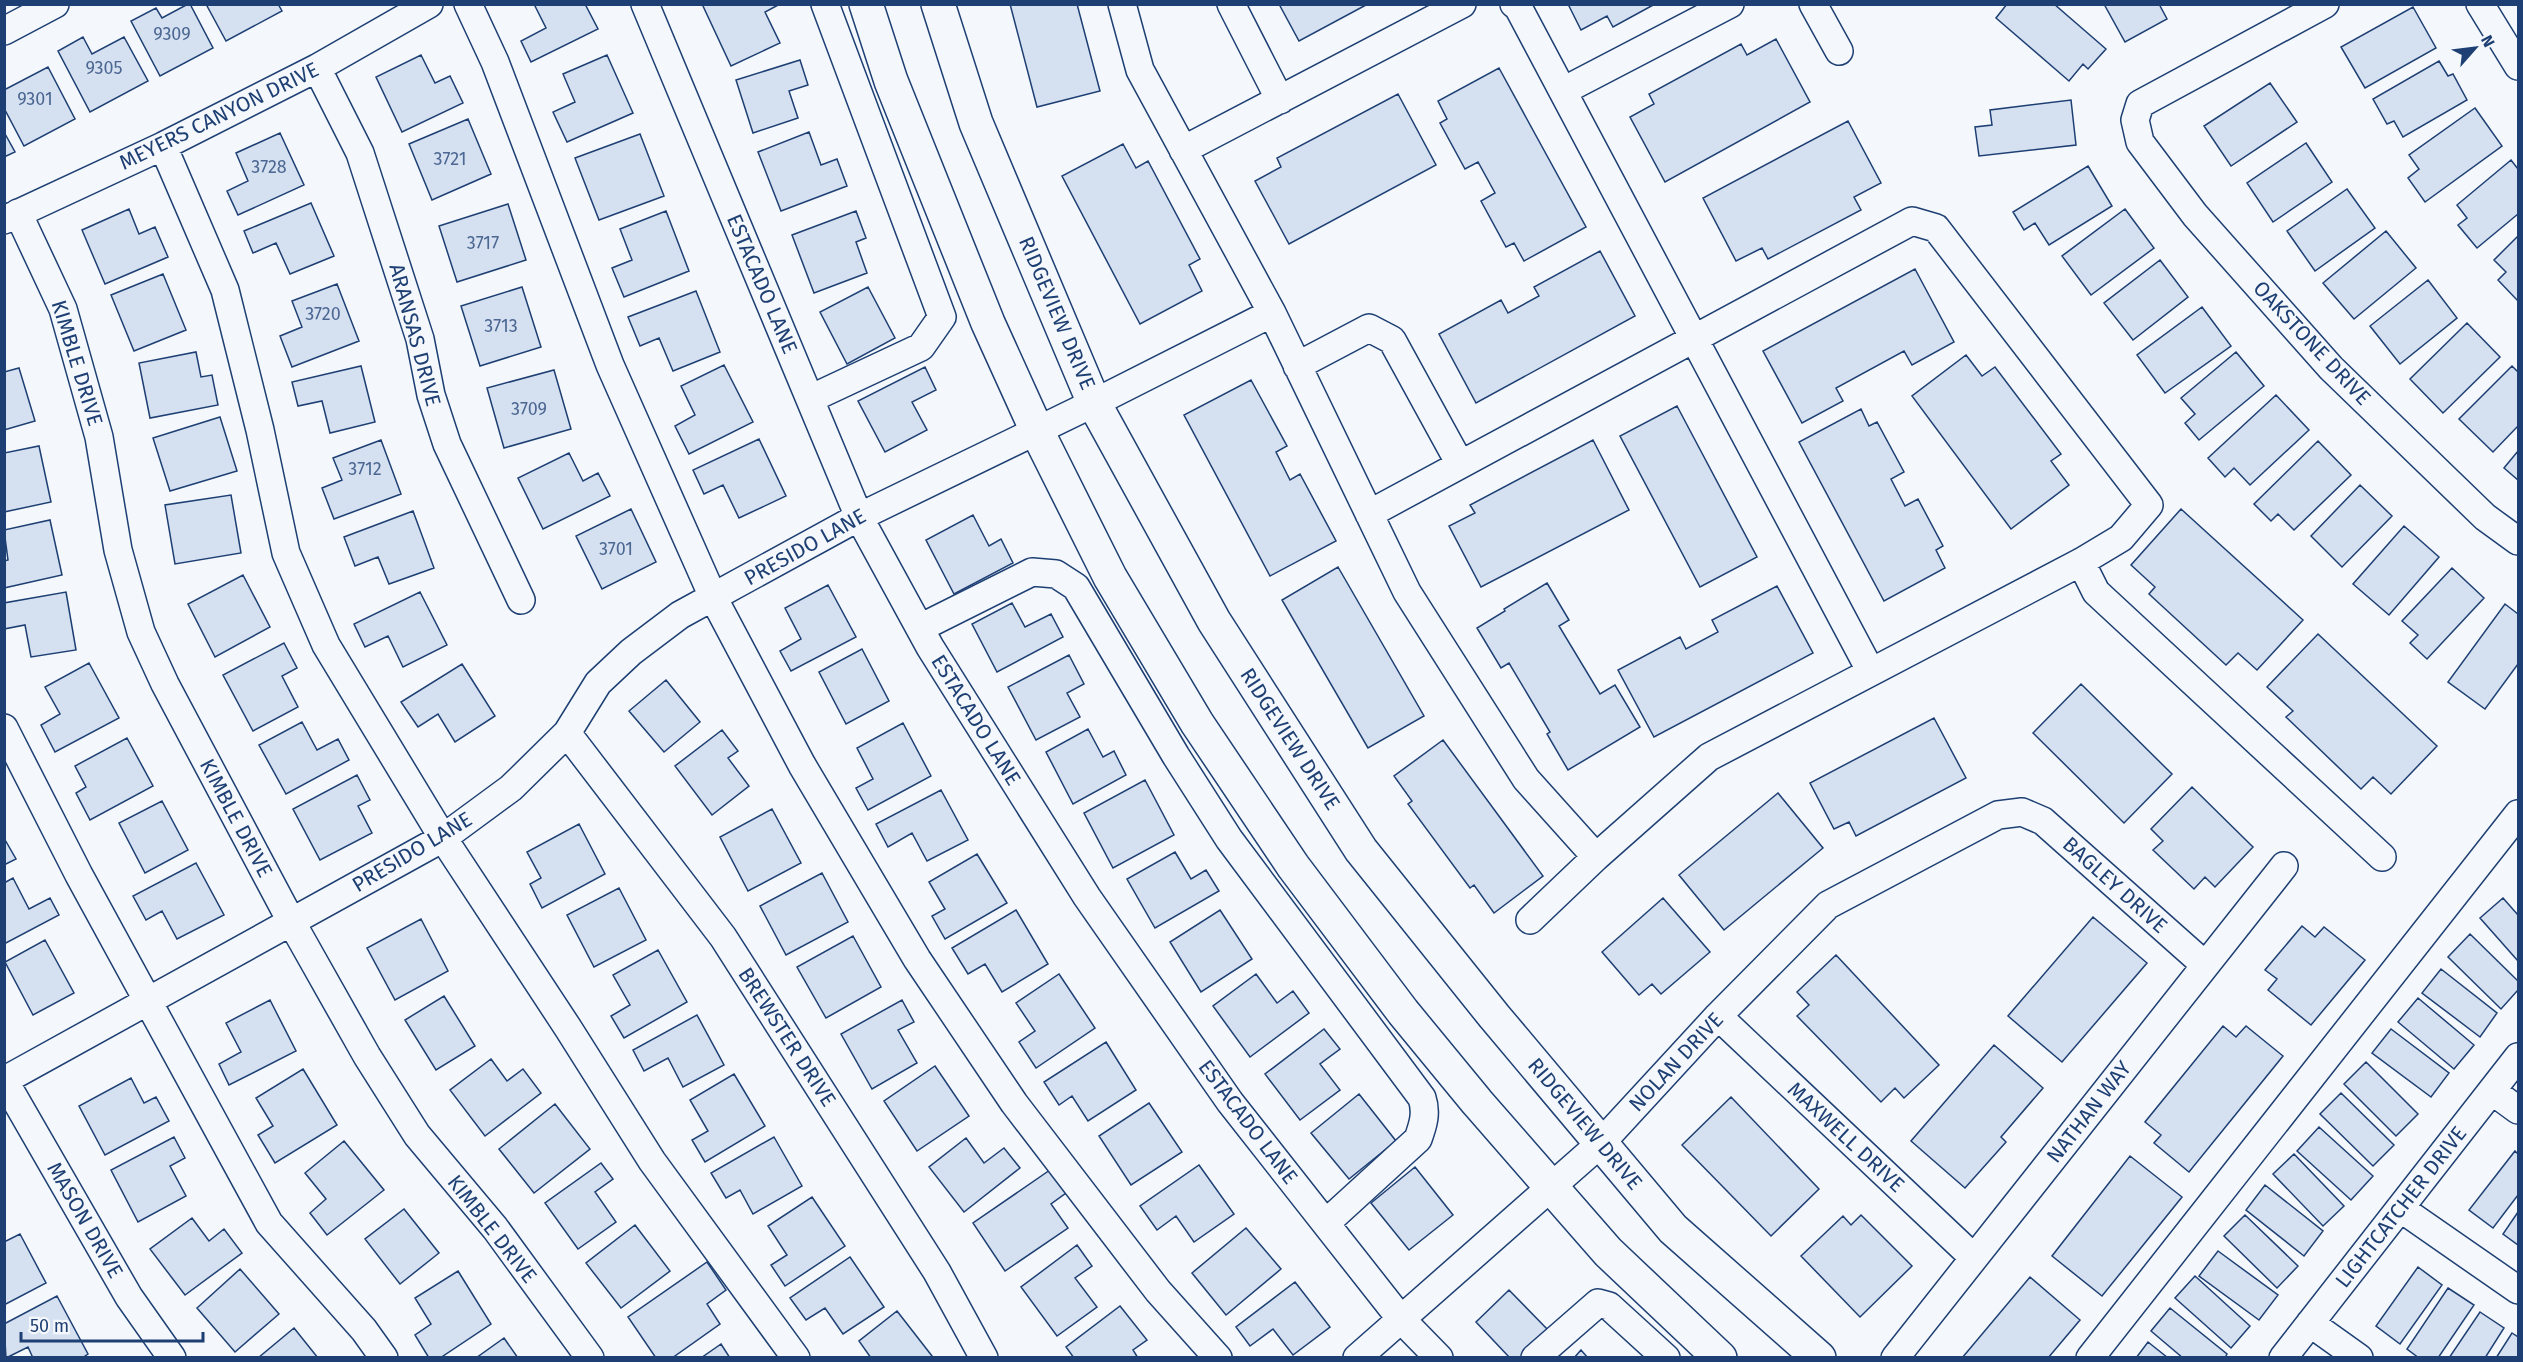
<svg xmlns="http://www.w3.org/2000/svg" width="2523" height="1362" viewBox="0 0 2523 1362" font-family="'Fira Sans',sans-serif">
<rect width="100%" height="100%" fill="#f4f7fb"/>
<path fill="#d5e0f0" stroke="#1d3f73" stroke-width="1.5" d="M188,4H190L213,48L160,76L131,21L156,8L162,18Z
M206,4H278L282,11L226,41Z
M534,4H585L598,29L531,62L521,41L546,28Z
M706,4H780L765,12L780,43L731,66L703,6Z
M1010,4H1077L1100,91L1037,107Z
M1279,4H1366V5L1299,41Z
M1568,4H1655L1613,27L1607,16L1581,30Z
M2007,4H2054L2106,49L2088,69L2083,64L2069,81L1996,18Z
M2104,4H2159L2167,19L2125,42Z
M2413,7L2436,48L2365,88L2341,47Z
M83,37L92,54L124,37L148,81L90,112L58,51Z
M1776,39L1810,102L1665,182L1630,117L1654,104L1649,94L1741,44L1747,55Z
M421,55L435,83L450,76L463,103L402,132L376,77Z
M607,55L633,113L567,142L553,112L575,102L563,74Z
M800,60L808,85L789,91L798,118L753,133L736,80Z
M2439,61L2448,76L2453,74L2467,100L2403,137L2394,121L2387,124L2373,99Z
M48,67L75,119L24,146L4,108V90Z
M1499,68L1586,227L1524,261L1514,243L1506,247L1481,201L1495,193L1478,162L1465,169L1440,123L1447,119L1438,101Z
M2270,83L2297,122L2231,166L2204,126Z
M1398,94L1436,165L1289,244L1255,181L1281,167L1277,158Z
M2071,100L2076,145L1979,156L1975,127L1992,125L1990,110Z
M2475,108L2502,146L2425,202L2408,178L2419,169L2409,155Z
M468,119L491,174L432,200L409,144Z
M1848,121L1881,183L1854,197L1861,210L1768,259L1762,248L1736,261L1703,198Z
M4,132L15,152L4,157Z
M809,132L821,165L837,159L847,186L781,211L758,152Z
M280,133L304,185L238,215L227,191L248,181L236,153Z
M640,134L664,196L599,220L575,158Z
M2306,143L2332,182L2273,222L2247,183Z
M1123,144L1136,168L1148,161L1200,259L1189,265L1202,291L1140,324L1062,176Z
M2511,160L2518,169V214L2477,248L2458,225L2467,218L2457,205Z
M2088,166L2112,206L2049,245L2035,223L2024,230L2013,212Z
M2347,189L2375,228L2315,271L2287,231Z
M311,203L334,256L290,274L276,243L253,253L244,231Z
M508,204L526,260L457,282L439,226Z
M129,209L139,234L155,227L168,257L105,284L82,230Z
M2125,209L2154,248L2091,295L2062,256Z
M666,211L689,271L624,297L612,268L632,260L620,229Z
M856,211L866,238L856,242L867,273L814,293L792,235Z
M2386,231L2416,268L2354,319L2323,283Z
M2518,236V299L2517,300L2498,280L2506,272L2494,260Z
M1600,251L1635,316L1476,403L1439,334L1501,300L1508,313L1539,296L1534,287Z
M2160,260L2188,297L2133,340L2104,303Z
M1915,269L1954,342L1912,365L1904,351L1836,388L1843,401L1802,423L1763,351Z
M163,274L186,330L134,351L111,295Z
M2428,280L2457,318L2400,364L2370,326Z
M337,284L359,341L292,367L280,336L302,327L292,301Z
M522,287L541,347L480,366L461,306Z
M868,287L895,338L847,364L820,312Z
M696,291L720,352L673,371L659,338L640,346L628,317Z
M2202,307L2231,346L2165,393L2137,355Z
M2467,323L2500,357L2443,413L2410,379Z
M196,352L201,377L212,375L218,405L150,418L139,363Z
M2236,352L2264,386L2199,440L2185,423L2195,414L2181,398Z
M1966,355L1982,376L1995,367L2061,454L2051,461L2069,485L2011,529L1912,396Z
M724,365L753,422L689,454L675,426L695,415L681,386Z
M361,366L375,422L330,433L322,401L298,406L292,382Z
M2512,366L2518,372V426L2493,452L2459,419Z
M925,367L936,390L912,402L927,430L885,452L858,401Z
M19,368L35,421L4,430V372Z
M554,370L571,429L504,448L487,388Z
M1251,380L1287,446L1276,452L1290,480L1300,474L1336,541L1270,576L1184,415Z
M2276,395L2309,430L2250,485L2234,468L2225,477L2208,458Z
M1677,406L1757,557L1700,587L1620,436Z
M1861,409L1869,426L1877,422L1904,472L1891,479L1905,506L1918,499L1943,546L1936,550L1945,568L1884,601L1799,442Z
M220,417L237,471L170,491L153,438Z
M759,439L786,496L739,518L723,485L704,494L693,470Z
M381,440L401,494L334,519L322,488L342,480L333,458Z
M1593,440L1629,510L1481,587L1449,526L1475,513L1470,505Z
M2318,441L2351,475L2294,530L2278,514L2271,521L2254,504Z
M39,446L51,502L4,512V453Z
M2518,451V480L2504,468Z
M569,453L583,481L598,473L610,496L543,529L518,478Z
M2360,485L2392,516L2342,567L2311,536Z
M231,495L241,553L175,564L165,505Z
M631,509L656,562L602,589L576,536Z
M2181,509L2303,620L2257,670L2238,653L2226,665L2149,594L2155,587L2131,565Z
M413,511L434,568L389,584L378,557L355,566L344,537Z
M973,515L989,546L1001,539L1013,563L954,594L926,540Z
M50,520L62,575L4,588V561L8,560L4,530Z
M2404,526L2439,557L2389,615L2353,584Z
M1338,567L1424,716L1368,748L1282,600Z
M2452,568L2484,598L2427,659L2410,643L2418,635L2402,621Z
M243,575L270,627L215,657L188,604Z
M1547,583L1569,620L1559,626L1600,694L1615,685L1640,727L1568,770L1547,734L1550,732L1509,663L1501,668L1477,628L1505,611L1504,609Z
M828,585L856,637L791,671L780,651L801,639L785,608Z
M1777,586L1813,653L1654,737L1618,670L1680,637L1686,649L1718,632L1712,620Z
M66,592L76,650L31,657L25,625L4,629V603Z
M420,592L447,645L403,667L388,636L365,647L354,624Z
M1012,603L1025,627L1051,614L1063,637L997,672L972,624Z
M2505,604L2518,614V664L2485,709L2448,682Z
M2318,634L2437,746L2391,794L2373,777L2361,789L2286,717L2293,711L2267,687Z
M284,643L297,668L282,676L298,707L253,731L223,675Z
M862,649L889,701L846,724L819,672Z
M1069,655L1084,684L1067,693L1080,717L1036,740L1008,687Z
M89,663L119,718L55,752L41,725L60,714L45,687Z
M462,664L495,716L455,742L438,714L418,727L401,702Z
M666,680L700,722L664,752L629,711Z
M2081,684L2172,774L2124,823L2033,733Z
M1934,718L1966,778L1856,836L1849,822L1834,829L1810,783Z
M302,722L317,750L338,739L349,760L286,794L259,745Z
M903,723L931,776L868,810L856,788L873,779L857,748Z
M1088,729L1103,757L1114,751L1126,775L1073,804L1046,752Z
M722,730L738,751L728,758L749,786L712,815L675,766Z
M127,738L153,786L90,820L76,793L86,787L75,766Z
M1443,740L1543,876L1494,913L1474,885L1470,888L1408,804L1412,801L1394,776Z
M357,775L370,800L358,806L372,833L320,860L293,809Z
M1145,780L1174,835L1113,868L1084,813Z
M2192,787L2253,847L2215,887L2205,877L2194,889L2153,850L2163,841L2151,829Z
M941,790L968,840L927,861L912,833L888,847L876,824Z
M1778,793L1823,848L1724,930L1679,875Z
M162,801L188,850L145,873L119,823Z
M772,809L801,863L748,891L720,837Z
M579,824L605,874L542,908L530,884L541,878L527,852Z
M4,838L16,859L4,865Z
M1175,852L1191,879L1206,870L1219,891L1155,928L1127,879Z
M977,854L1007,903L945,939L932,916L945,909L929,882Z
M196,863L224,915L177,939L162,911L146,920L133,896Z
M822,873L848,922L786,955L760,906Z
M13,878L29,909L50,898L59,915L4,944V883Z
M619,888L646,940L594,967L567,915Z
M1663,898L1710,952L1661,994L1652,984L1639,995L1602,952Z
M2503,898L2518,915V961L2480,918Z
M1016,910L1048,964L1002,992L985,964L968,974L952,948Z
M1220,910L1252,959L1201,992L1170,942Z
M2093,917L2147,963L2062,1062L2008,1016Z
M421,919L448,971L395,1000L367,948Z
M2302,926L2315,937L2324,927L2365,960L2311,1025L2268,990L2277,979L2265,970Z
M2470,934L2518,981V990L2501,1009L2448,957Z
M853,936L881,987L826,1018L797,967Z
M45,940L74,993L33,1015L5,962Z
M658,950L687,1002L624,1038L611,1016L630,1005L613,975Z
M1836,955L1939,1065L1904,1098L1895,1088L1881,1102L1797,1016L1809,1005L1797,992Z
M2441,969L2497,1013L2480,1037L2422,993Z
M1059,974L1095,1028L1036,1068L1019,1042L1035,1031L1016,1003Z
M1256,974L1277,1003L1293,991L1309,1013L1250,1057L1213,1006Z
M444,996L475,1046L436,1070L405,1020Z
M2418,998L2474,1045L2454,1069L2398,1022Z
M270,1000L296,1051L229,1085L219,1064L241,1052L226,1023Z
M902,1000L914,1022L898,1030L917,1063L872,1089L841,1034Z
M697,1015L724,1065L683,1087L668,1058L644,1071L633,1050Z
M2223,1026L2236,1037L2246,1026L2283,1056L2189,1172L2154,1143L2161,1135L2145,1122Z
M1324,1029L1340,1049L1320,1064L1340,1090L1300,1120L1265,1074Z
M2391,1029L2449,1073L2431,1097L2372,1053Z
M1106,1042L1136,1090L1088,1121L1072,1096L1059,1105L1044,1082Z
M1994,1045L2043,1088L2001,1137L2006,1142L1965,1188L1911,1141Z
M491,1059L507,1081L523,1069L541,1093L485,1136L450,1090Z
M2366,1062L2418,1114L2396,1136L2344,1084Z
M935,1066L969,1116L917,1151L884,1101Z
M303,1069L337,1125L275,1163L258,1135L273,1126L256,1098Z
M734,1074L765,1126L705,1162L692,1140L708,1131L690,1100Z
M131,1078L144,1103L156,1097L169,1121L105,1155L79,1106Z
M2341,1093L2394,1145L2373,1166L2320,1114Z
M1359,1094L1396,1141L1349,1179L1311,1133Z
M1731,1097L1819,1189L1771,1236L1682,1145Z
M1149,1103L1182,1152L1131,1185L1099,1136Z
M555,1104L590,1149L534,1193L499,1149Z
M2319,1127L2373,1176L2351,1200L2297,1151Z
M174,1137L185,1158L170,1166L186,1196L138,1222L111,1170Z
M774,1137L802,1186L753,1214L740,1190L726,1198L711,1173Z
M966,1138L984,1163L1004,1148L1020,1168L964,1212L929,1167Z
M344,1141L384,1190L327,1235L310,1213L326,1199L305,1173Z
M2515,1151L2518,1154V1195L2493,1228L2469,1210Z
M2294,1154L2344,1206L2323,1226L2273,1174Z
M2130,1156L2182,1197L2102,1296L2052,1256Z
M601,1163L613,1179L595,1192L616,1222L578,1249L545,1203Z
M1199,1165L1234,1214L1194,1242L1176,1216L1157,1230L1140,1206Z
M1415,1167L1453,1215L1409,1250L1371,1203Z
M1050,1170L1066,1193L1051,1204L1068,1228L1005,1271L973,1223Z
M2265,1185L2323,1231L2304,1256L2246,1210Z
M812,1197L845,1246L785,1286L771,1265L787,1255L768,1226Z
M404,1209L439,1253L400,1284L365,1239Z
M2518,1212V1245L2503,1234Z
M1861,1215L1912,1266L1860,1317L1801,1256L1843,1216L1851,1225Z
M2245,1215L2298,1266L2277,1288L2224,1236Z
M192,1218L209,1241L224,1229L242,1253L185,1295L150,1249Z
M635,1225L670,1271L621,1308L586,1263Z
M1246,1228L1281,1269L1226,1315L1192,1273Z
M20,1234L46,1283L4,1305V1242Z
M1077,1245L1092,1266L1075,1278L1097,1307L1057,1336L1021,1287Z
M2218,1251L2278,1295L2259,1320L2199,1276Z
M850,1257L884,1307L843,1334L825,1308L806,1320L790,1298Z
M707,1262L726,1290L707,1304L720,1324L672,1358H656L628,1317Z
M2418,1267L2442,1285L2400,1344L2376,1326Z
M240,1269L279,1314L235,1352L197,1308Z
M458,1271L491,1324L440,1358H429L415,1335L431,1324L415,1298Z
M2195,1276L2250,1326L2231,1348L2175,1298Z
M2030,1277L2080,1320L2048,1358H1962Z
M1295,1282L1330,1327L1293,1355L1273,1329L1250,1346L1236,1327Z
M2448,1288L2474,1305L2438,1358H2419L2407,1349Z
M1509,1290L1548,1330L1520,1358H1510L1476,1322Z
M57,1296L88,1354L82,1358H33L28,1347L6,1358L4,1324Z
M1120,1306L1147,1340L1133,1350L1138,1358H1074L1066,1347Z
M2170,1308L2227,1354L2225,1358H2183L2151,1331Z
M897,1311L932,1356L930,1358H871L859,1341Z
M2480,1312L2504,1328L2485,1358H2449Z
M294,1328L318,1358H258Z
M2512,1333L2518,1337V1358H2496Z
M504,1338L518,1358H476Z
M2148,1342L2168,1358H2136Z
M721,1344L730,1358H701Z
M1581,1350L1588,1358H1574Z"/>
<g fill="none" stroke-linecap="round" stroke-linejoin="round">
<defs>
<path id="minor" d="M468,4L495,62L610,365L713,597L802,765L917,959L1014,1103L1158,1291L1218,1358
M645,4L859,517L930,647L1087,897L1230,1102L1400,1318L1439,1358
M1122,4L1140,70L1272,313L1407,592L1526,779L1596,857
M1231,4L1280,100
M1514,4L1518,7L1871,672
M1813,4L1839,51
M2325,4L2140,104L2135,120L2140,142L2195,215L2331,368L2485,517L2518,541
M2480,4L2518,66
M4,31L55,4
M317,68L360,153L420,339L431,395L447,444L521,600
M1563,91L1730,4
M163,146L225,290L260,430L286,553L326,645L443,838L568,1028L652,1161L796,1358
M1183,150L1462,4
M18,213L63,309L99,437L118,550L141,632L165,684L292,923L367,1056L417,1135L495,1228L590,1358
M4,220L163,146L317,68L429,4
M1297,366L1369,328L1392,340L1460,464
M810,399L921,347L942,317L825,4
M1369,514L1912,221L1936,228L2149,505L2121,538L2081,562L1709,757L1596,857L1530,920
M2081,562L2096,592L2382,857
M920,628L1032,572L1056,574L1076,587L1176,756L1229,839L1422,1098C1427,1113 1423,1125 1418,1139L1326,1223
M4,728L79,875L269,1223L364,1330L384,1358
M567,733L723,937L937,1272L984,1358
M1718,1016L1974,1258
M4,1080L129,1297L172,1358
M5,1080L443,838L511,788L567,733L598,683L631,652L680,615L859,517L1094,403L1272,313
M2492,1091L2518,1110
M2400,1208L2518,1290
M2310,1323L2359,1358
M1357,1358L1601,1143L1718,1016L1828,905L1998,815L2022,812L2043,821L2205,965
M1535,1358L1598,1303L1609,1306L1666,1358
M1895,1358L2284,866
M2090,1358L2518,814
M2283,1358L2518,1057"/>
<path id="major" d="M866,4L891,81L988,323L1037,431L1110,577L1197,723L1293,866L1403,1012L1477,1102L1608,1252L1720,1358
M938,4L976,123L1094,403L1214,621L1361,850L1494,1016L1673,1229L1819,1358"/>
</defs>
<use href="#minor" stroke="#1d3f73" stroke-width="30"/>
<use href="#major" stroke="#1d3f73" stroke-width="36"/>
<use href="#minor" stroke="#f4f7fb" stroke-width="27"/>
<use href="#major" stroke="#f4f7fb" stroke-width="33"/>
</g>
<g text-anchor="middle" dominant-baseline="central" stroke-width="4.5" stroke-linejoin="round" paint-order="stroke">
<g font-size="18" fill="#4b6792">
<text x="172" y="34">9309</text>
<text x="104" y="68">9305</text>
<text x="35" y="99">9301</text>
<text x="450" y="159">3721</text>
<text x="269" y="167">3728</text>
<text x="483" y="243">3717</text>
<text x="323" y="314">3720</text>
<text x="501" y="326">3713</text>
<text x="529" y="409">3709</text>
<text x="365" y="469">3712</text>
<text x="616" y="549">3701</text>
</g>
<g font-size="21" fill="#1d3f73" stroke="#f4f7fb">
<text transform="translate(219 116) rotate(-26)">MEYERS CANYON DRIVE</text>
<text transform="translate(762 284) rotate(67)">ESTACADO LANE</text>
<text transform="translate(1057 313) rotate(67)">RIDGEVIEW DRIVE</text>
<text transform="translate(415 335) rotate(75)">ARANSAS DRIVE</text>
<text transform="translate(2312 343) rotate(47)">OAKSTONE DRIVE</text>
<text transform="translate(77 363) rotate(73)">KIMBLE DRIVE</text>
<text transform="translate(805 547) rotate(-29)">PRESIDO LANE</text>
<text transform="translate(976 720) rotate(58)">ESTACADO LANE</text>
<text transform="translate(1290 739) rotate(57)">RIDGEVIEW DRIVE</text>
<text transform="translate(236 818) rotate(62)">KIMBLE DRIVE</text>
<text transform="translate(412 852) rotate(-31)">PRESIDO LANE</text>
<text transform="translate(2115 885) rotate(42)">BAGLEY DRIVE</text>
<text transform="translate(787 1037) rotate(57)">BREWSTER DRIVE</text>
<text transform="translate(1676 1062) rotate(-47)">NOLAN DRIVE</text>
<text transform="translate(2089 1112) rotate(-52)">NATHAN WAY</text>
<text transform="translate(1248 1122) rotate(53)">ESTACADO LANE</text>
<text transform="translate(1585 1124) rotate(50)">RIDGEVIEW DRIVE</text>
<text transform="translate(1846 1137) rotate(43)">MAXWELL DRIVE</text>
<text transform="translate(2401 1207) rotate(-52)">LIGHTCATCHER DRIVE</text>
<text transform="translate(85 1220) rotate(60)">MASON DRIVE</text>
<text transform="translate(492 1229) rotate(52)">KIMBLE DRIVE</text>
</g>
</g>
<rect width="2523" height="1362" fill="none" stroke="#1d3f73" stroke-width="12"/>
<g transform="translate(2475 48) rotate(62)" stroke="#f4f7fb" stroke-width="4.5" paint-order="stroke">
<path d="M0-4.5L10 22L0 15L-10 22Z" fill="#1d3f73"/>
<text y="-9" font-size="16" font-weight="bold" text-anchor="middle" fill="#1d3f73">N</text>
</g>
<path d="M21 1332v9h182v-9" fill="none" stroke="#1d3f73" stroke-width="3"/>
<text x="30" y="1332" font-size="18" fill="#1d3f73" stroke="#f4f7fb" stroke-width="4.5" paint-order="stroke">50 m</text>
</svg>
